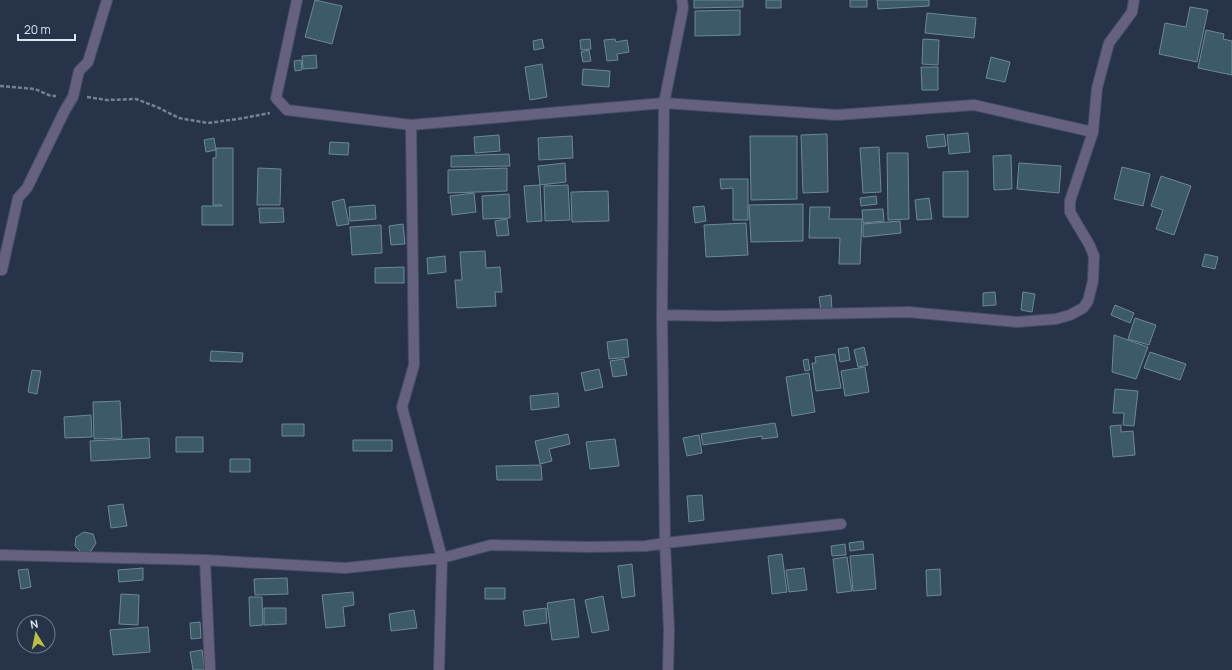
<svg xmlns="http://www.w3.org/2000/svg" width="1232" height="670" viewBox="0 0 1232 670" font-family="Manrope,sans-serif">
<rect width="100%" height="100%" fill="#273349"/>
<path fill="#3d5a69" stroke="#6b8999" d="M315,0L342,6L332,44L305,37Z
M694,0H743V7L694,8Z
M766,0H781V8H766Z
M850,0H867V7H850Z
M877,0H929V6L878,9Z
M1190,7L1208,10L1197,62L1159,54L1165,23L1186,27Z
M740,10V35L695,36V11Z
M927,13L976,18L974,38L925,33Z
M1206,30L1224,34L1223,39L1232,41V75L1198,68Z
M542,39L544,48L534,50L533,41Z
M590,39L591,49L581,50L580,40Z
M615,39L616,42L627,40L629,52L617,54L618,60L607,61L604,40Z
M923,39L939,40L938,65L922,64Z
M589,50L591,61L583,62L581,52Z
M316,55L317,68L303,69L302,56Z
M991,57L1010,62L1005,82L986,78Z
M301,60L302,70L295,71L294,61Z
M542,64L547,97L530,100L525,67Z
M921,67H938V90H922Z
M583,69L610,71L609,87L582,85Z
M968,133L970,152L949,154L947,135Z
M827,134L828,192L803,193L801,135Z
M944,134L946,146L928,148L926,136Z
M499,135L500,151L475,153L474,137Z
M572,136L573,158L539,160L538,138Z
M750,136H797V199L751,200Z
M214,138L216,150L206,152L204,140Z
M330,142L349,143L348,155L329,154Z
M879,147L881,192L863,193L860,148Z
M216,148H233V225H202V206H222V205H213V158H216Z
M887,153H908L909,219L888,220Z
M509,154L510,166L451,167V156Z
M1011,155L1012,189L994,190L993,156Z
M565,163L566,182L540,185L538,166Z
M1019,163L1061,166L1059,193L1017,189Z
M1122,167L1150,174L1143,206L1114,199Z
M258,168L281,169L280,205H257Z
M507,168V191L448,193V170Z
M968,171V217H943V172Z
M1161,176L1191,186L1174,235L1156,229L1163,210L1151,206Z
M720,179H748V220H733V188L721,189Z
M540,185L542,221L527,222L524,186Z
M568,185L570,220L545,221L544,186Z
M608,191L609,221L572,222L571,192Z
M474,193L476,212L452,215L450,196Z
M509,194L510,218L483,219L482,196Z
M876,196L877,204L861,206L860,198Z
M929,198L932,219L917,220L915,200Z
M344,199L349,224L337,226L332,202Z
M803,204V241L751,242L749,205Z
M375,205L376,219L350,221L349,207Z
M704,206L706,221L695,223L693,207Z
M810,207H830L829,219H862L860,264H839L840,238H809Z
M259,208H283L284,222L260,223Z
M883,209L884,221L863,223L862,210Z
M507,219L509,235L497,236L495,221Z
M900,221L901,233L863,237V224Z
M746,223L748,255L706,257L704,225Z
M403,224L405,244L391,245L389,226Z
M381,225L382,253L352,255L350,227Z
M485,251L486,268L500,267L502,292H495L496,306L457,308L455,280H462L460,252Z
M1205,254L1218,257L1215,269L1202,266Z
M445,256L446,272L428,274L427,258Z
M404,267V283H375V268Z
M995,292L996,305L983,306V293Z
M1023,292L1035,294L1032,312L1021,310Z
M831,295L832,310L821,311L819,297Z
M1115,305L1134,313L1130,323L1111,315Z
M1135,318L1156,325L1149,345L1128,339Z
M1114,335L1148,347L1136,379L1112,372Z
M627,339L629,357L609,359L607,342Z
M848,347L850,360L840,362L838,349Z
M864,347L868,365L858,367L854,350Z
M211,351L243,353L242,362L210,361Z
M1150,352L1186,364L1180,380L1144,368Z
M835,354L841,388L816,391L812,363H816L815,357Z
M624,359L627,375L613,377L610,361Z
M808,359L810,370L805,371L803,360Z
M865,367L869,392L845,396L841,371Z
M599,369L603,387L585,391L581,373Z
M32,370L41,371L37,394L28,392Z
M809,373L815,412L792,416L786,377Z
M1115,389L1138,391L1134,426L1123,425L1124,413H1113Z
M558,393L559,407L531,410L530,396Z
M120,401L122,438L94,439L93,402Z
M91,415L92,437L65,438L64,417Z
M775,423L778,437L762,439V436L703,445L701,434Z
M282,424H304V436H282Z
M1121,425V432L1133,431L1135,455L1113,457L1110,426Z
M568,434L570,444L549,449L552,461L540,464L535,441Z
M699,435L702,453L687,456L683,438Z
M176,437H203V452H176Z
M149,438L150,458L91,461L90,441Z
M615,439L619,466L590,469L586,442Z
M353,440H392V451H353Z
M230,459H250V472H230Z
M541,465L542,480H497L496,466Z
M702,495L704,520L689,522L687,496Z
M123,504L127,526L111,528L108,506Z
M84,532L93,534L96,543L91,551L82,553L75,546L76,537Z
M863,541L864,549L850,551L849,543Z
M845,544L846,555L832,556L831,546Z
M782,554L787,592L772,594L768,556Z
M873,554L876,589L853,591L850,556Z
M847,557L852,591L837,593L833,559Z
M632,564L635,596L622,598L618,566Z
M143,568V580L119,582L118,570Z
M804,568L807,590L789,592L786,570Z
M28,569L31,587L21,589L18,570Z
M940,569L941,595L927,596L926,570Z
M287,578L288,594L255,595L254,579Z
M485,588H505V599H485Z
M353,592L354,605L343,607L345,626L326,628L322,595Z
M121,594L139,595L138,625L119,624Z
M603,596L609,630L592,633L585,600Z
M249,597H262L263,625L250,626Z
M574,599L579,637L552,640L547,603Z
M264,608H286V624L264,625Z
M546,608L547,623L525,626L523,611Z
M414,610L417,628L391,631L389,614Z
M200,622L201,638L191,639L190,623Z
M148,627L150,652L113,655L110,630Z
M202,650L205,670H193L190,652Z"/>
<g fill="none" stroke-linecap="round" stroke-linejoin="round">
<defs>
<path id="minor" d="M297,0L276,98L287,110L411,125L664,103L837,115L974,105L1093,132
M0,270H2L18,198L27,188L65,110L73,97L79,71L88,62L107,0
M662,315L719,316L908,312L1017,322L1056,319L1070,315L1083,308L1088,301L1093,281L1094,256L1090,246L1070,212V201L1093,132L1097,88L1109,43L1132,12L1134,0
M0,555L205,560L345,568L442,558L402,407L414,365L411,125
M205,560L210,670
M439,670L442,558L491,545L589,547L646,546L665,543L841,524
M668,670L669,630L665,543L662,315L664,103L683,8L682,0"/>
</defs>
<use href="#minor" stroke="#444f64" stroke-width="12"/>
<path stroke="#768092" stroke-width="2.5" stroke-dasharray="4 2" stroke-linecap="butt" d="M0,86L35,89L51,96H56
M87,97L107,100L136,99L157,107L179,118L208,123L238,119L270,113"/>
<use href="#minor" stroke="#66617e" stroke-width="10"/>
</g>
<g transform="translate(36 634) rotate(350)"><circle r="19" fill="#273349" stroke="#6f798c"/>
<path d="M0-3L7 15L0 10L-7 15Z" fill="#bdbf43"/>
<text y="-6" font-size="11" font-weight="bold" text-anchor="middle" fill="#dbe3f1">N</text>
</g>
<path d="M18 34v6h57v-6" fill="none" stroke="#dbe3f1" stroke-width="2"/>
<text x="24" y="34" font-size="12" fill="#dbe3f1" stroke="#273349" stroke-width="3" paint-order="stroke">20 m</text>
</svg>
